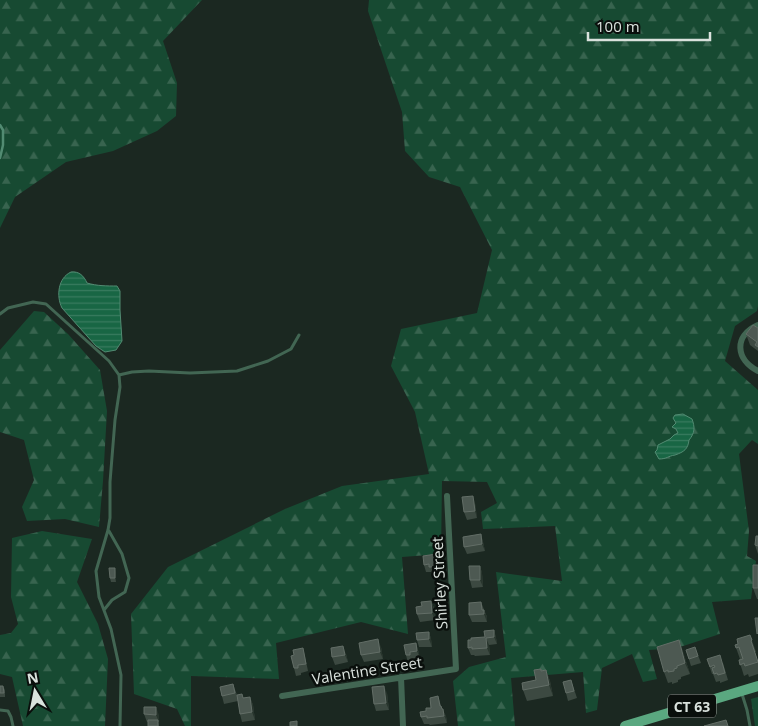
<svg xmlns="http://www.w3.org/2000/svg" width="758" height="726" viewBox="0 0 758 726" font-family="'Open Sans',sans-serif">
<defs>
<pattern id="forest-firs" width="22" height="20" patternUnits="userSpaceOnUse" patternTransform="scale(1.25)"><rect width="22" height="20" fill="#174a32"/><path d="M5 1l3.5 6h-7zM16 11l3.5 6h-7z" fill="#38644f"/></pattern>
<pattern id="water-rules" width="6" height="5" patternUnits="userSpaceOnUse" patternTransform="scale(1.25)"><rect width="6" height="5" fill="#186644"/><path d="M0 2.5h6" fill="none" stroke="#397c5f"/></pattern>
</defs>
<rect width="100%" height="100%" fill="#1b2821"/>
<path fill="url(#forest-firs)" d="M0,0H202L163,41L177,83L176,116L157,131L113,151L66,162L15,197L0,228Z
M369,0H758V306L757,311L735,326L725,361L758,390V444L752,440L739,454L749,531L747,556L756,561L751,599L712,602L720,634L677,648L649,650L657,679L643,682L632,654L602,668L597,710L586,713L583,672L511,678L515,726H458L453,681L469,667L506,657L496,572L562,581L555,526L483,529L481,512L497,503L487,482L442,481L441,554L402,557L408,634L361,622L276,643L279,679L191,676V726H185L177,709L134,694L131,614L168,567L285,509L342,486L429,474L415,412L391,366L401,329L477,313L492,250L460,187L429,177L405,151L402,112L368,11Z
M34,311L44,312L68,334L100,370L107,411L103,481L99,527L65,519L27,521L22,507L34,480L24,440L0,432V350Z
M42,531L92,539L77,582L98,624L108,659L105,726H23L12,677L0,674V635L11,633L18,624L11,597L12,538Z
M758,697V726H755L751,699Z"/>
<path fill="url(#water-rules)" stroke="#528b72" d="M71,272C79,271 84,276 87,283C97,286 107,286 117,286L120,291V310L122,341L116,350L105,352L96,346L62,308C56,296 58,278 71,272Z
M683,414L692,419C695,427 695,433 689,440C688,449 684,452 675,455C668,456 667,459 659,459L655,452L657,450L658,445L670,439L674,435L678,433L676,429L672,427L676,423L673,418L675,415Z"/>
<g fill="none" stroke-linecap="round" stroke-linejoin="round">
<path stroke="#528b72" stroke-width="2.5" d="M0,125L3,130V145L0,158"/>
<path stroke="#426653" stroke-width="3" d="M0,314L8,308L33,302L46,304L109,361L119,375L120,387L115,420L110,482V518L108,530L96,571L99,597L111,629L121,675L120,726
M119,375L132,372L149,371L190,373L237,371L268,361L291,349L299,335
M104,610L112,600L125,592L129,578L122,554L109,531
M742,694L747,710L750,726
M0,710L8,711L11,717L13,726"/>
<path stroke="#426653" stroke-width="6" d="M758,325C733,336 736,360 758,371
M401,677L403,726
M282,696L456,669L447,496"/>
<path stroke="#5aa880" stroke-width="10" d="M625,726L758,686"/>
</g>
<path fill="#3c4941" d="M758,328V352V351L750,345L746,334Z
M475,503L477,518L467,520L464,512Z
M481,534L483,542L485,551L467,554L464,547Z
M758,536V554L755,545Z
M438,562L439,571H437L438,574L432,575L431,572H426L424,565Z
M758,565V599H757L753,588Z
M480,566L482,573L483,587L472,588L470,580Z
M116,572V582H111L110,578Z
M431,601L434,608L435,620L420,622L417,614L422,606Z
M481,602L487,617V622H472L469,615Z
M494,630L496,638L497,644L489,645L490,655L475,656L474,655H471L468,648L485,637Z
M429,632L431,639L432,647H419L417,640Z
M750,635L756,652H755L758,662V674L749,677L748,674L744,676L739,660L743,659H740L735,645L738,644Z
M679,640L690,674L681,677V679L678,680V682L672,684V682L668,683L664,672Z
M416,643L418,650L420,658L413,659V662L408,663L406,655Z
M381,647L383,659L364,662L361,655Z
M695,647L701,663L691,666L686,650Z
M303,648L305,656L308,671L301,673V675L296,676L294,668V655Z
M346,654L348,662L335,665L332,657Z
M707,659L723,663L728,680L720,683V681L716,682L713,674H712Z
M541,670H546L550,681L553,696L527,701L523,690L536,680Z
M571,680L577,698L568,701L566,693Z
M233,684L237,695L244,698L250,697L253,705L255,720L242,722L240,714L238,701L224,704L222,696Z
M0,686H3L5,690V697H0Z
M387,693L389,710L376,711L374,704Z
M438,696L442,709L446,716L447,723L430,725L429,724H424L421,717L426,711L431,708Z
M144,714L159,715V722H158L159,726H148V722H147Z"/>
<path fill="#28352d" d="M473,496L475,503L477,518L475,511Z
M481,534L483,542L485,551L482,544Z
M436,554L438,562L439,571L437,563Z
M480,566L482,573L483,587L480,580Z
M115,568L116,572V582L115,578Z
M431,601L434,608L435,620L432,613Z
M484,610L487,617V622L484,614Z
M494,630L496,638L497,644L494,637Z
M429,632L431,639L432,647L429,639Z
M486,638L489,645L490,655L487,648Z
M378,639L381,647L383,659L380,652Z
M679,640L683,651L690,674L685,663Z
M416,643L418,650L420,658L417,651Z
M343,646L346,654L348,662L345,655Z
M546,670L550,681L553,696L549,685Z
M384,686L387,693L389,710L386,703Z
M250,697L253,705L255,720L252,712Z
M441,706L446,716L447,723L442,709Z
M156,707L159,715V722L156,715Z"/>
<path fill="#4d5952" stroke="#636e67" d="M753,325L758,328V347L755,345L757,342L746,334Z
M473,496L475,511L464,512L462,497Z
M481,534L482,544L464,547L463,537Z
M756,536H758V546L755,545Z
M436,554L437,563L435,564V567H429V564L424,565L423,556Z
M753,565H758V588H753Z
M469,566H480V580H470Z
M109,568H115V578H110Z
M431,601L432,613L417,614L416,607L422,606L421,602Z
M481,602L482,610H484V614L469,615V603Z
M755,618H758V633L757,634Z
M494,630V637L486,638L487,648L472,649V647L468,648V640H471V638L485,637L484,631Z
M429,632V639L417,640L416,633Z
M750,635L752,640L751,641L758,662L745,666L744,663L740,665L739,660L743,659L739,647L736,648L735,645L738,644L737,639Z
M378,639L380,652L361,655L359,643Z
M679,640L685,663L677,666V668L674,669V671L668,672V670L664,672L657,647Z
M416,643L417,651L410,652V655H406L404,645Z
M343,646L345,655L332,657L331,648Z
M695,647L698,656L689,659L686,650Z
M303,648L306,664L298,665V668H294L291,656L294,655L293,650Z
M720,655L725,673L718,675L717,673L714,674L712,668L715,667L714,665L710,667L707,659Z
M541,669V671L546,670L549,685L523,690L522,683L536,680L534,670Z
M571,680L574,691L566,693L563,682Z
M233,684L235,693L222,696L220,687Z
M0,686H3L4,693H0Z
M384,686L386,703L374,704L372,687Z
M242,694L243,698L250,697L252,712L240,714L237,695Z
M438,696L440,706H441L442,709H443L444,716L427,718V716L421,717L420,712L426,711V708H431L430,698Z
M144,707H156V715L144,714Z
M148,720H158V726H148Z
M726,720L728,726H704Z
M297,721V726H290V722Z"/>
<g text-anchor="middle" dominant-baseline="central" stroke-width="5" stroke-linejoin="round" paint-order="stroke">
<rect fill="#0a0f0c" stroke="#9ca39e" stroke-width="1" x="668" y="694.5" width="48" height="23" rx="4"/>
<g font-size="14" font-weight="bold" fill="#dae2dd">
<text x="692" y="706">CT 63</text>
</g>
<g font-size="15" fill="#dae2dd" stroke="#0a0f0c">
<text transform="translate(439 583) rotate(-93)">Shirley Street</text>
<text transform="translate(367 670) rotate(-9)">Valentine Street</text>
</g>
</g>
<g transform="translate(35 691) rotate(350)" stroke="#0a0f0c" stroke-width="4" paint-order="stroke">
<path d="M0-4L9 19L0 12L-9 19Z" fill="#dae2dd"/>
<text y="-8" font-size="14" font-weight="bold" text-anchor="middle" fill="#dae2dd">N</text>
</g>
<path d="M588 32v8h122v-8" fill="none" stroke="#dae2dd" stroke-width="2.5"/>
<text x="596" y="32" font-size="15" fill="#dae2dd" stroke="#0a0f0c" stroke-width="4" paint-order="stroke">100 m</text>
</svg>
